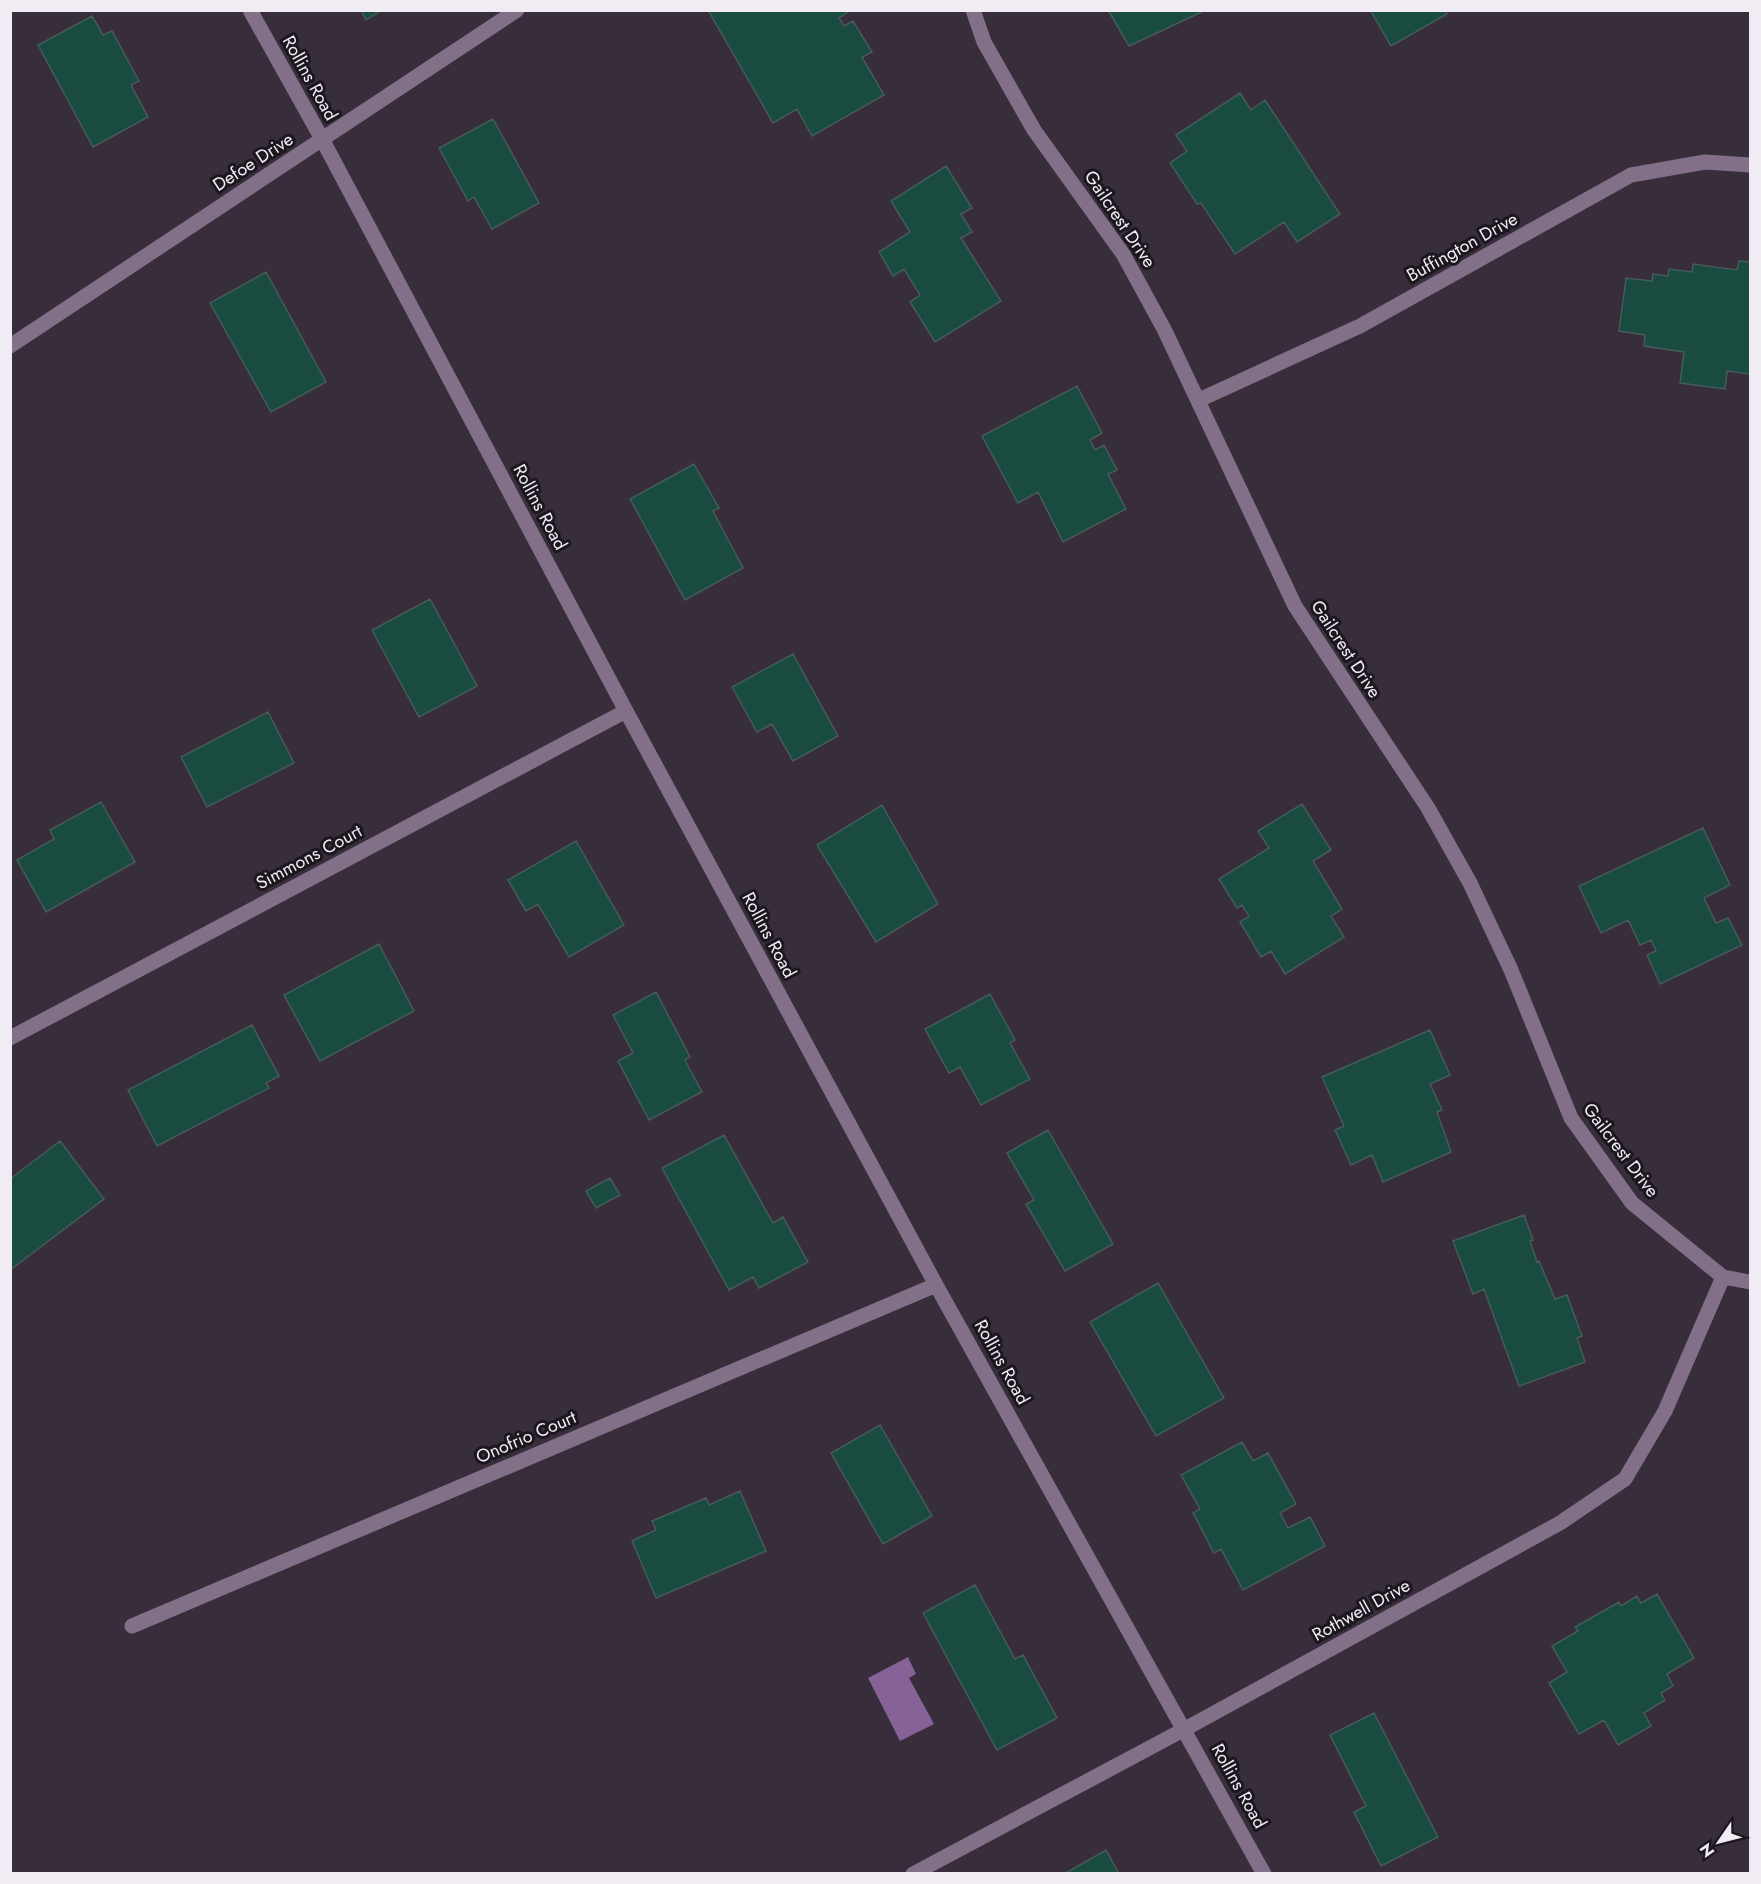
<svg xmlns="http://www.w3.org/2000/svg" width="1761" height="1884" viewBox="0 0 1761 1884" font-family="Jost,sans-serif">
<rect width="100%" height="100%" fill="#372d3b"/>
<path fill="#876298" d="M908,1657L916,1674L909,1678L934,1724L900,1741L868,1678Z"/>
<path fill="#1a4b41" stroke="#465c56" stroke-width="1.5" d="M361,10H382L366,20Z
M708,10H851L839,18L844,26L853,21L872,52L862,57L884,95L812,136L797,109L773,123Z
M1108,10H1206L1129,46Z
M1370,10H1445L1447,14L1391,46Z
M92,16L103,35L112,31L139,81L131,85L148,117L93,147L38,45Z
M1240,93L1251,110L1265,100L1340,214L1297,242L1284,222L1235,254L1201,203L1197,204L1170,163L1187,151L1176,135Z
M493,119L539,203L492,229L474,197L468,201L439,148Z
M946,166L972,208L961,214L972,232L961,238L1001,301L935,342L910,302L920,295L904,269L893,276L879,252L910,232L891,201Z
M1739,261L1750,262V374L1727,371L1725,389L1680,383L1684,352L1644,346L1645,335L1619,331L1626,278L1652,281L1653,274L1668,276L1669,269L1692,272L1693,264L1737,270Z
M266,272L326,382L271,412L210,303Z
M1077,386L1102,433L1090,440L1095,450L1104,445L1117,470L1108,474L1126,509L1063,542L1038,492L1018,503L982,436Z
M694,464L719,508L713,511L743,568L685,600L630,499Z
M430,599L477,686L419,717L372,630Z
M793,654L838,736L793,761L772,724L757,732L732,687Z
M268,712L294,763L207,807L181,757Z
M101,802L135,862L46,912L17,860L54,839L50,830Z
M1302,804L1331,850L1313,861L1342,909L1331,916L1344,937L1285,974L1271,951L1261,957L1240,922L1249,916L1242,905L1237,908L1219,879L1269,848L1258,831Z
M882,805L938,904L876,942L817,845Z
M1703,828L1730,885L1704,898L1716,923L1728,918L1742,945L1660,984L1647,955L1656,951L1651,940L1640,945L1628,920L1601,933L1579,886Z
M576,841L624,925L569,957L538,904L526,911L508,880Z
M379,944L414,1011L320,1061L284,995Z
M656,992L690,1057L685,1060L702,1092L649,1120L618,1061L633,1053L613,1015Z
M990,994L1015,1040L1010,1043L1030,1079L981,1105L960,1067L949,1073L925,1029Z
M252,1025L279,1076L266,1083L269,1088L157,1146L128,1090Z
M1430,1030L1450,1075L1430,1084L1442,1110L1437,1112L1451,1152L1383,1182L1372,1155L1351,1165L1335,1130L1344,1126L1322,1077Z
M1048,1130L1113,1244L1065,1271L1026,1204L1034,1200L1007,1153Z
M724,1135L773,1223L783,1217L808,1262L759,1288L753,1277L729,1290L662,1168Z
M60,1141L104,1199L10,1270V1179Z
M610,1178L620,1195L596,1208L586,1191Z
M1524,1215L1533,1240L1530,1241L1537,1262L1539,1261L1555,1299L1567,1295L1582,1336L1577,1338L1585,1362L1519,1386L1484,1289L1473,1294L1453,1241Z
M1158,1283L1224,1398L1156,1436L1090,1322Z
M880,1425L932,1516L883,1544L831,1453Z
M1242,1442L1253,1461L1268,1453L1296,1504L1280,1513L1288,1528L1310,1517L1325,1546L1243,1590L1221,1549L1214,1553L1193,1513L1200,1509L1181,1475Z
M740,1491L766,1551L656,1598L632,1541L656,1530L652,1521L706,1498L709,1505Z
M975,1585L1015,1659L1023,1655L1057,1718L997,1750L923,1613Z
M1657,1594L1694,1658L1667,1674L1673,1686L1661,1693L1665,1700L1644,1713L1651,1726L1618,1745L1604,1720L1579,1734L1549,1683L1567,1672L1552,1646L1578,1631L1575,1627L1619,1602L1621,1606L1637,1596L1641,1603Z
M1374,1713L1438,1837L1381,1866L1354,1812L1366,1806L1330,1735Z
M1106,1850L1119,1874H1064Z"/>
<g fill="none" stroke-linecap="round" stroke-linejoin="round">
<path stroke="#817088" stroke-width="15" d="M250,10L322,139L626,711L936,1285L1264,1874
M973,10L984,42L1034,130L1123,254L1164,329L1295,606L1428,808L1470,883L1511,970L1571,1118L1632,1203L1723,1277L1750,1282
M10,346L517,10
M1199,400L1360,326L1631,175L1705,162L1750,165
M10,1038L626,711
M132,1626L936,1285
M913,1874L1185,1729L1560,1523L1625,1479L1665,1411L1723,1277"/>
</g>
<g text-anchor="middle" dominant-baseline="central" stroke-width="6" stroke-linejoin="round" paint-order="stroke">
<g font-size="18" fill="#f1ebf4" stroke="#1c171e">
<text transform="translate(310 78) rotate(61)">Rollins Road</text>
<text transform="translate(253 162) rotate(-33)">Defoe Drive</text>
<text transform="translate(1120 219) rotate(56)">Gailcrest Drive</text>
<text transform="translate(1462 247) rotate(-29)">Buffington Drive</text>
<text transform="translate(540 507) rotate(62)">Rollins Road</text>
<text transform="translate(1346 649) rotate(57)">Gailcrest Drive</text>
<text transform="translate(309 857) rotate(-28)">Simmons Court</text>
<text transform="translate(769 935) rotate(62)">Rollins Road</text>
<text transform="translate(1621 1150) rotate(53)">Gailcrest Drive</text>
<text transform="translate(1002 1362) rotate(61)">Rollins Road</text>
<text transform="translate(526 1437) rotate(-23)">Onofrio Court</text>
<text transform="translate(1361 1610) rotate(-29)">Rothwell Drive</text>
<text transform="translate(1239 1786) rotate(61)">Rollins Road</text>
</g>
</g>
<rect width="1761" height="1884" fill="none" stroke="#f1ebf4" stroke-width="24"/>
<g transform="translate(1719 1842) rotate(235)" stroke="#1c171e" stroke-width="4.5" paint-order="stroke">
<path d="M0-4.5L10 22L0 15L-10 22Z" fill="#f1ebf4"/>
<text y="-9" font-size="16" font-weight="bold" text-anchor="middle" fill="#f1ebf4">N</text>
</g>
</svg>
